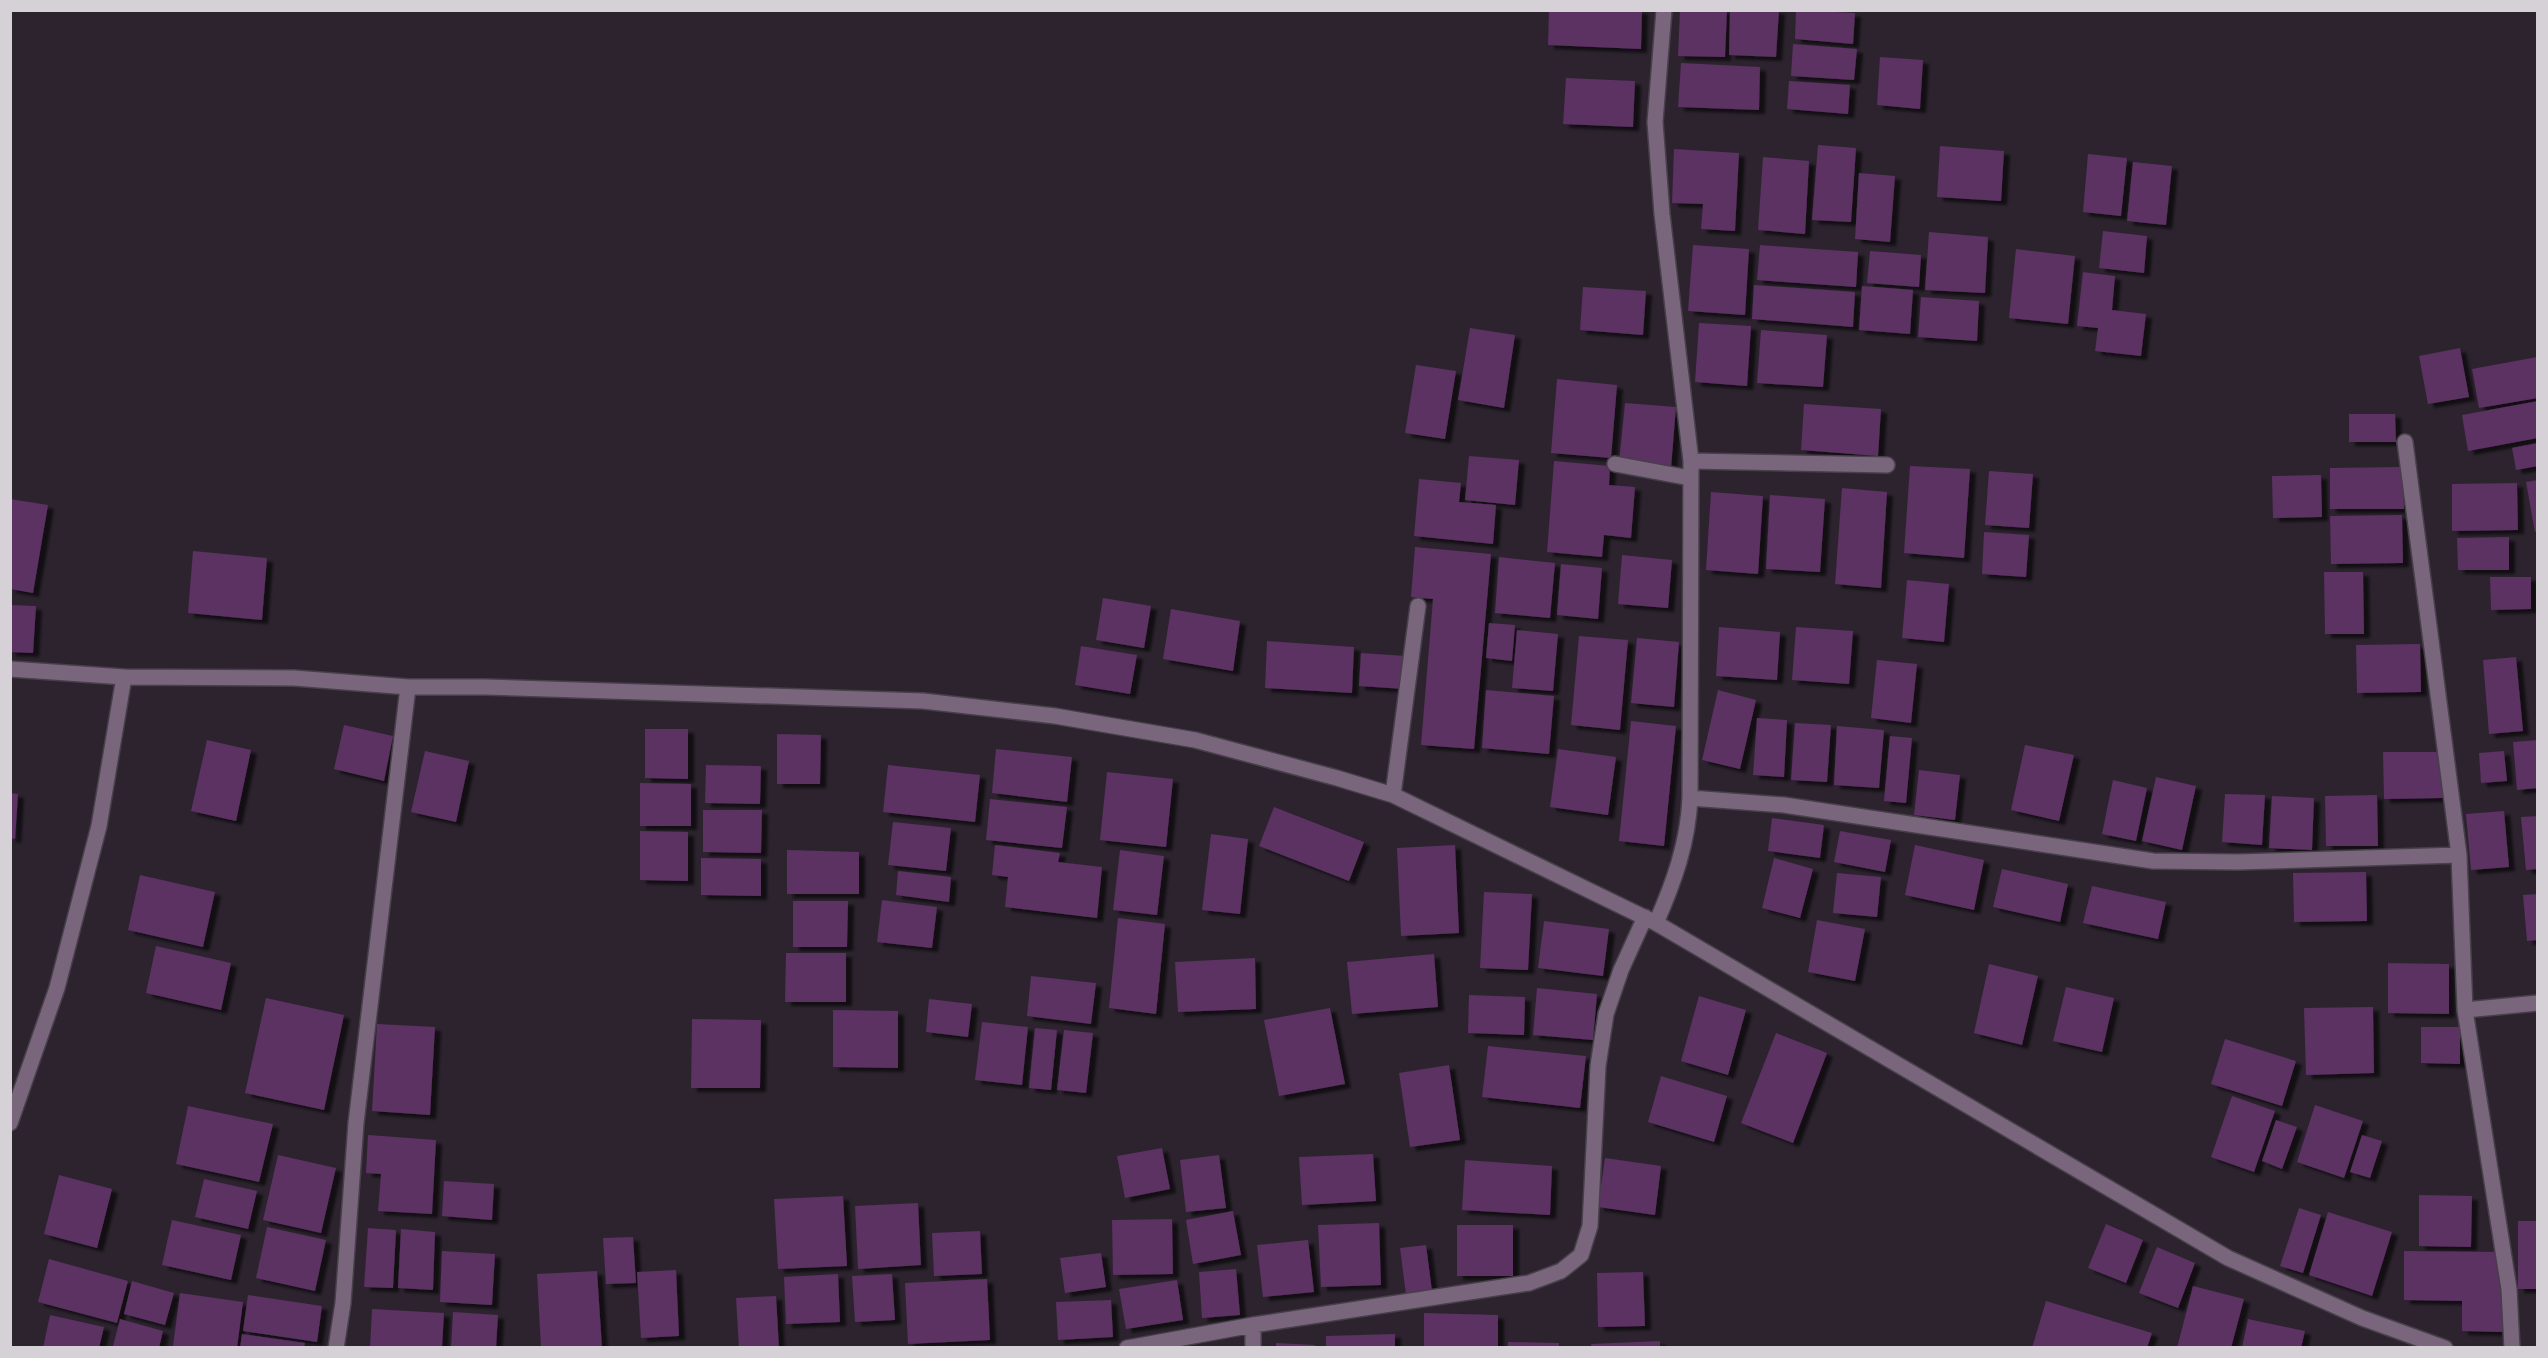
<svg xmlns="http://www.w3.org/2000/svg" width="2548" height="1358" viewBox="0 0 2548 1358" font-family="Spectral,serif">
<defs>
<filter id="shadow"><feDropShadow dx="6" dy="4" stdDeviation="1.5" flood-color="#0009"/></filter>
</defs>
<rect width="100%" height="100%" fill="#2c232e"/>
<path fill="#5b3163" filter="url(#shadow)" d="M1549,10H1642L1641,49L1548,45Z
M1680,10H1727L1725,57L1678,56Z
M1730,10H1779L1776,57L1729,55Z
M1796,10L1855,13L1853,44L1795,39Z
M1793,44L1857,49L1854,80L1791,76Z
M1880,57L1923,60L1920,109L1877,105Z
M1681,63L1760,67L1759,110L1678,107Z
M1566,78L1635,81L1633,127L1563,124Z
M1789,81L1850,85L1848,114L1787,109Z
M1818,145L1856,148L1851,222L1812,220Z
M1940,146L2004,151L2001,201L1937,197Z
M1674,149L1739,153L1735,231L1701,229L1703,204L1672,203Z
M2088,154L2127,158L2121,216L2083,212Z
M1763,157L1809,161L1805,234L1758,230Z
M2133,162L2172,166L2166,225L2127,221Z
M1859,173L1895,176L1890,242L1855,239Z
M2103,231L2147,236L2144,273L2099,268Z
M1929,232L1988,237L1985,293L1925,290Z
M1693,245L1749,249L1745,315L1688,311Z
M1760,245L1858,252L1856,287L1757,280Z
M2016,249L2075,256L2068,324L2009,318Z
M1870,251L1921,255L1919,287L1867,283Z
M2083,272L2115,276L2112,310L2146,314L2141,356L2095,351L2098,328L2077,326Z
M1754,285L1855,292L1853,327L1752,319Z
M1862,286L1913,290L1910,334L1859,330Z
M1583,287L1646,291L1643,335L1580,330Z
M1921,297L1979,301L1977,341L1918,337Z
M1699,323L1751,326L1747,386L1695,382Z
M1470,328L1515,335L1504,408L1458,400Z
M1761,330L1827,335L1823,387L1757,383Z
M2460,348L2469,397L2428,404L2419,356Z
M2537,357L2538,398L2479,408L2472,369Z
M1416,365L1456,371L1445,439L1405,433Z
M1557,379L1617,385L1611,458L1551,453Z
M2538,401V438L2468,451L2462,415Z
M1625,403L1676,407L1671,468L1619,463Z
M1804,404L1881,409L1878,456L1801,450Z
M2349,414H2395L2396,442H2349Z
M2538,443V466L2516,470L2512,448Z
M1469,456L1519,460L1515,505L1465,500Z
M1554,461L1610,466L1609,485L1635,487L1631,538L1604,535L1602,557L1547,552Z
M1910,466L1970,469L1964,558L1904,553Z
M2403,467L2404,509H2330V468Z
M1989,471L2033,474L2029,528L1985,525Z
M2321,475L2322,517L2273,518L2272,476Z
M1419,479L1461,483L1459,502L1496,505L1493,544L1414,536Z
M2538,480V531L2535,532L2526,482Z
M2517,483L2518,530L2452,531V484Z
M1842,488L1887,492L1881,588L1835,584Z
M1711,492L1763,496L1758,574L1706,570Z
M1770,495L1825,499L1820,572L1766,569Z
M10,499L48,505L33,593L10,589Z
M2402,515L2403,563L2331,564L2330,516Z
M1984,532L2029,535L2026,577L1982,574Z
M2509,537V570H2458L2457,538Z
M1415,547L1491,554L1474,749L1421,745L1433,599L1411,597Z
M193,551L267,558L262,620L188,613Z
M1622,555L1672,560L1668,608L1618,604Z
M1499,557L1555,563L1550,618L1495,613Z
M1561,564L1602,568L1598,619L1557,615Z
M2324,572H2363L2364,634H2325Z
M2490,577H2531V609L2491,610Z
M1907,580L1949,584L1944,642L1902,638Z
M1103,598L1151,606L1144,648L1096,640Z
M10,605L36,606L33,653L10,652Z
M1171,609L1240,621L1233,671L1163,659Z
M1489,623L1515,625L1512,661L1486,658Z
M1719,627L1780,632L1777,680L1716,676Z
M1796,627L1853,631L1849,684L1792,680Z
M1517,630L1558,634L1553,691L1512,688Z
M1579,636L1628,640L1620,730L1571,725Z
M1637,638L1679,642L1674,707L1631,703Z
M1267,641L1354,647L1352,693L1265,688Z
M2420,644L2421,692L2357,693L2356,645Z
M1081,646L1137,655L1130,694L1075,685Z
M1361,653L1406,656L1404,689L1359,686Z
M2516,657L2523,731L2489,734L2483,660Z
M1877,660L1917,664L1911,723L1871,718Z
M1486,690L1554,696L1549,754L1482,748Z
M1718,690L1756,700L1740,769L1702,760Z
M1757,718L1787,720L1784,777L1753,775Z
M1631,721L1676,726L1664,846L1619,841Z
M1795,723L1831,725L1827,782L1791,780Z
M344,725L393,736L384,781L334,769Z
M1837,726L1884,730L1879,788L1834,785Z
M645,729H688V779L645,778Z
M777,734L821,735L820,784H777Z
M1890,736L1912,738L1906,803L1884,801Z
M207,740L251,750L236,821L191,811Z
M2538,740V788L2517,790L2513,742Z
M2025,745L2074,755L2059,821L2011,810Z
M996,749L1072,757L1067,802L992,793Z
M1558,749L1616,757L1608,815L1550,807Z
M425,751L469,761L456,822L411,812Z
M2504,751L2507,781L2481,783L2479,753Z
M2383,752H2443V798L2384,799Z
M706,765L761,766L760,804L705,803Z
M888,765L980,775L975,822L883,812Z
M1919,770L1960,775L1955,820L1914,815Z
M1107,772L1173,779L1166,847L1100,840Z
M2156,777L2196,786L2182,850L2142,841Z
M2113,780L2147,788L2136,841L2102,834Z
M640,783L691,784V826H640Z
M10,793L18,794L15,839L10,838Z
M2225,794L2265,795L2262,845L2222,842Z
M2377,795L2378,846H2326L2325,796Z
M2272,796L2314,798L2312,850L2269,848Z
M990,799L1067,807L1062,848L986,840Z
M1274,807L1364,842L1349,881L1259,846Z
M703,810H762L761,853L703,852Z
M2504,811L2509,867L2471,870L2466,814Z
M2538,816V869L2526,870L2521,817Z
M1772,818L1824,825L1820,858L1768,851Z
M893,822L951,828L946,871L888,865Z
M640,831L688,832V881L640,880Z
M1840,831L1891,840L1885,872L1834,862Z
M1211,834L1248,839L1240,914L1202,910Z
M995,845L1060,853L1058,862L1102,867L1097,918L1005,907L1008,877L992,875Z
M1455,845L1459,933L1401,936L1397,848Z
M1915,845L1984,860L1974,910L1905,895Z
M787,850L859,852V894H787Z
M1120,850L1164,856L1157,915L1113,910Z
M701,858L761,859V896L701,895Z
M1774,858L1813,869L1800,918L1762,908Z
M2002,869L2068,884L2060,922L1993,907Z
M898,871L951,877L949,902L896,895Z
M2366,872L2367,921L2294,922L2293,873Z
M1837,873L1881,877L1877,917L1833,913Z
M140,875L215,892L203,947L128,930Z
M2092,886L2166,902L2158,939L2083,923Z
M1484,892L1532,894L1528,970L1480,968Z
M2538,894V940L2527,941L2523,895Z
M882,900L937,907L932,948L877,942Z
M793,901H848L847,947H793Z
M1118,918L1165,924L1156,1014L1109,1008Z
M1817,920L1865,929L1855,981L1808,972Z
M1544,921L1609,929L1603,976L1538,968Z
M156,946L231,963L221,1010L146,993Z
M786,953H846V1002H785Z
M1434,954L1438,1007L1352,1014L1347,962Z
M1255,958L1256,1009L1178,1012L1175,962Z
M2388,963L2449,964V1014L2388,1013Z
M1989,964L2038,976L2022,1045L1974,1033Z
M1031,976L1096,983L1091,1024L1027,1016Z
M2066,987L2114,998L2102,1052L2053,1041Z
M1537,988L1597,994L1593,1040L1533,1035Z
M1469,995L1525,997L1524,1035L1468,1033Z
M1699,996L1746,1010L1728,1075L1681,1061Z
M266,998L344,1015L324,1110L245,1093Z
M929,999L972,1004L968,1037L926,1032Z
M2373,1007L2374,1073L2306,1075L2304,1008Z
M1330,1008L1345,1084L1279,1096L1264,1020Z
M833,1010L898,1011V1068L833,1067Z
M692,1019L761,1020L760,1088H691Z
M982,1022L1028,1027L1022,1085L975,1080Z
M377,1024L435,1027L430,1115L372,1111Z
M2421,1027H2460V1064L2421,1063Z
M1035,1028L1057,1030L1051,1090L1029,1088Z
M1064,1030L1093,1033L1086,1093L1057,1090Z
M1776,1033L1827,1053L1793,1143L1741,1123Z
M2225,1039L2296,1061L2282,1106L2211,1084Z
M1488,1046L1586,1056L1580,1108L1482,1097Z
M1449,1065L1460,1140L1410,1147L1399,1073Z
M1661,1076L1727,1096L1714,1142L1648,1122Z
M2232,1096L2275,1111L2254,1172L2211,1157Z
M2315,1105L2363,1121L2344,1178L2297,1162Z
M188,1106L273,1124L259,1182L176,1164Z
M2276,1120L2297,1127L2282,1169L2262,1161Z
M368,1135L436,1140L432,1214L378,1211L381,1174L366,1173Z
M2362,1135L2382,1141L2370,1178L2350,1172Z
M1162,1148L1170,1189L1125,1198L1117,1156Z
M1373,1154L1376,1201L1302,1205L1299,1157Z
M278,1155L336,1168L321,1233L263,1220Z
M1219,1155L1226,1208L1186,1212L1180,1160Z
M1605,1158L1661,1166L1655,1215L1598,1207Z
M1465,1160L1552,1166L1550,1215L1462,1210Z
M59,1175L112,1189L97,1248L44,1234Z
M204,1179L257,1191L248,1229L195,1217Z
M444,1181L494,1184L492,1220L442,1216Z
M2419,1195L2472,1196L2471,1247L2419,1246Z
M843,1196L847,1266L778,1269L774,1199Z
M918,1203L921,1265L858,1269L855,1206Z
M2299,1208L2321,1215L2303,1273L2280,1266Z
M1233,1211L1241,1255L1193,1264L1186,1220Z
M2328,1212L2392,1232L2372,1296L2309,1275Z
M1172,1219L1173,1274L1113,1275L1112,1220Z
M172,1220L241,1235L231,1280L162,1265Z
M2518,1221H2538V1289H2518Z
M1379,1223L1381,1285L1321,1287L1318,1225Z
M2106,1224L2143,1240L2126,1283L2088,1268Z
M1457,1225H1513V1276H1457Z
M267,1227L326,1240L315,1291L256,1278Z
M368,1228L396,1230L393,1288L364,1287Z
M401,1229L435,1232L433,1290L398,1288Z
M980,1231L982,1274L934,1276L932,1233Z
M633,1237L636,1283L606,1284L603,1238Z
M1308,1240L1314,1292L1263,1297L1257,1245Z
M1426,1245L1432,1291L1406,1295L1400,1248Z
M2157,1247L2195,1263L2178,1308L2139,1293Z
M442,1251L495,1254L492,1305L440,1302Z
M2404,1251L2503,1252L2502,1332L2462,1331V1301L2404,1300Z
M1101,1253L1106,1287L1065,1293L1060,1258Z
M49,1259L128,1281L117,1323L38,1302Z
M1236,1269L1240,1315L1202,1318L1199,1272Z
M676,1270L679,1336L641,1338L637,1272Z
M597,1271L602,1348H541L537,1274Z
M1643,1272L1645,1326L1598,1327L1597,1273Z
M838,1274L840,1322L786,1324L784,1277Z
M892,1274L895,1320L855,1322L852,1276Z
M987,1279L990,1340L908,1344L905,1283Z
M1177,1280L1183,1320L1126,1329L1119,1289Z
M132,1281L174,1293L165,1325L124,1314Z
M2193,1286L2244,1299L2231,1348H2177Z
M180,1293L243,1302L237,1348L173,1346Z
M248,1295L322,1306L317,1342L243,1331Z
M776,1296L779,1348H739L736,1298Z
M1111,1300L1113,1337L1058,1340L1056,1302Z
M2046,1301L2152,1333L2147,1348H2032Z
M372,1309L444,1313L442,1348H370Z
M453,1312L498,1315L496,1348H451Z
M1424,1313L1498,1315V1348H1424Z
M50,1315L104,1327L99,1348H43Z
M120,1319L163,1331L159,1348L113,1346Z
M2248,1319L2305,1331L2301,1348H2242Z
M242,1334L305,1343L304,1348H240Z
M1395,1334V1348H1326V1336Z
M1660,1341V1348H1592L1591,1344Z
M1508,1342L1559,1343V1348H1508Z
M1276,1343L1315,1345V1348H1276Z"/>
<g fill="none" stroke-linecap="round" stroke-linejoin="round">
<defs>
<path id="minor" d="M2405,442L2459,855L2465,1010L2509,1289L2512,1348
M1691,461L1887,465
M1615,464L1690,478
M10,669L124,677L294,678L408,687H485L923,701L1055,716L1195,740L1337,778L1393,795L1656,923L2228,1258L2362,1318L2445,1348
M1393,795L1418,606
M1690,798L1784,805L2153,861L2238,862L2459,855
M1656,923C1674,882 1688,843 1690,798L1691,461L1662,214L1655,122L1664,10
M2465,1010L2538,1003
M10,1123L57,988L99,826L124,677
M1253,1325V1348
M336,1348L343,1303L356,1123L408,687
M1127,1348L1253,1325L1529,1283L1561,1271L1581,1255L1590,1226L1598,1066L1606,1014L1621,970L1645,917"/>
</defs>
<use href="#minor" stroke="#473f49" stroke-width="18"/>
<use href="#minor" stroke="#79667d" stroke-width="15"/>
</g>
<rect width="2548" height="1358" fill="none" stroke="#d6d0d7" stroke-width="24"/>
</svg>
